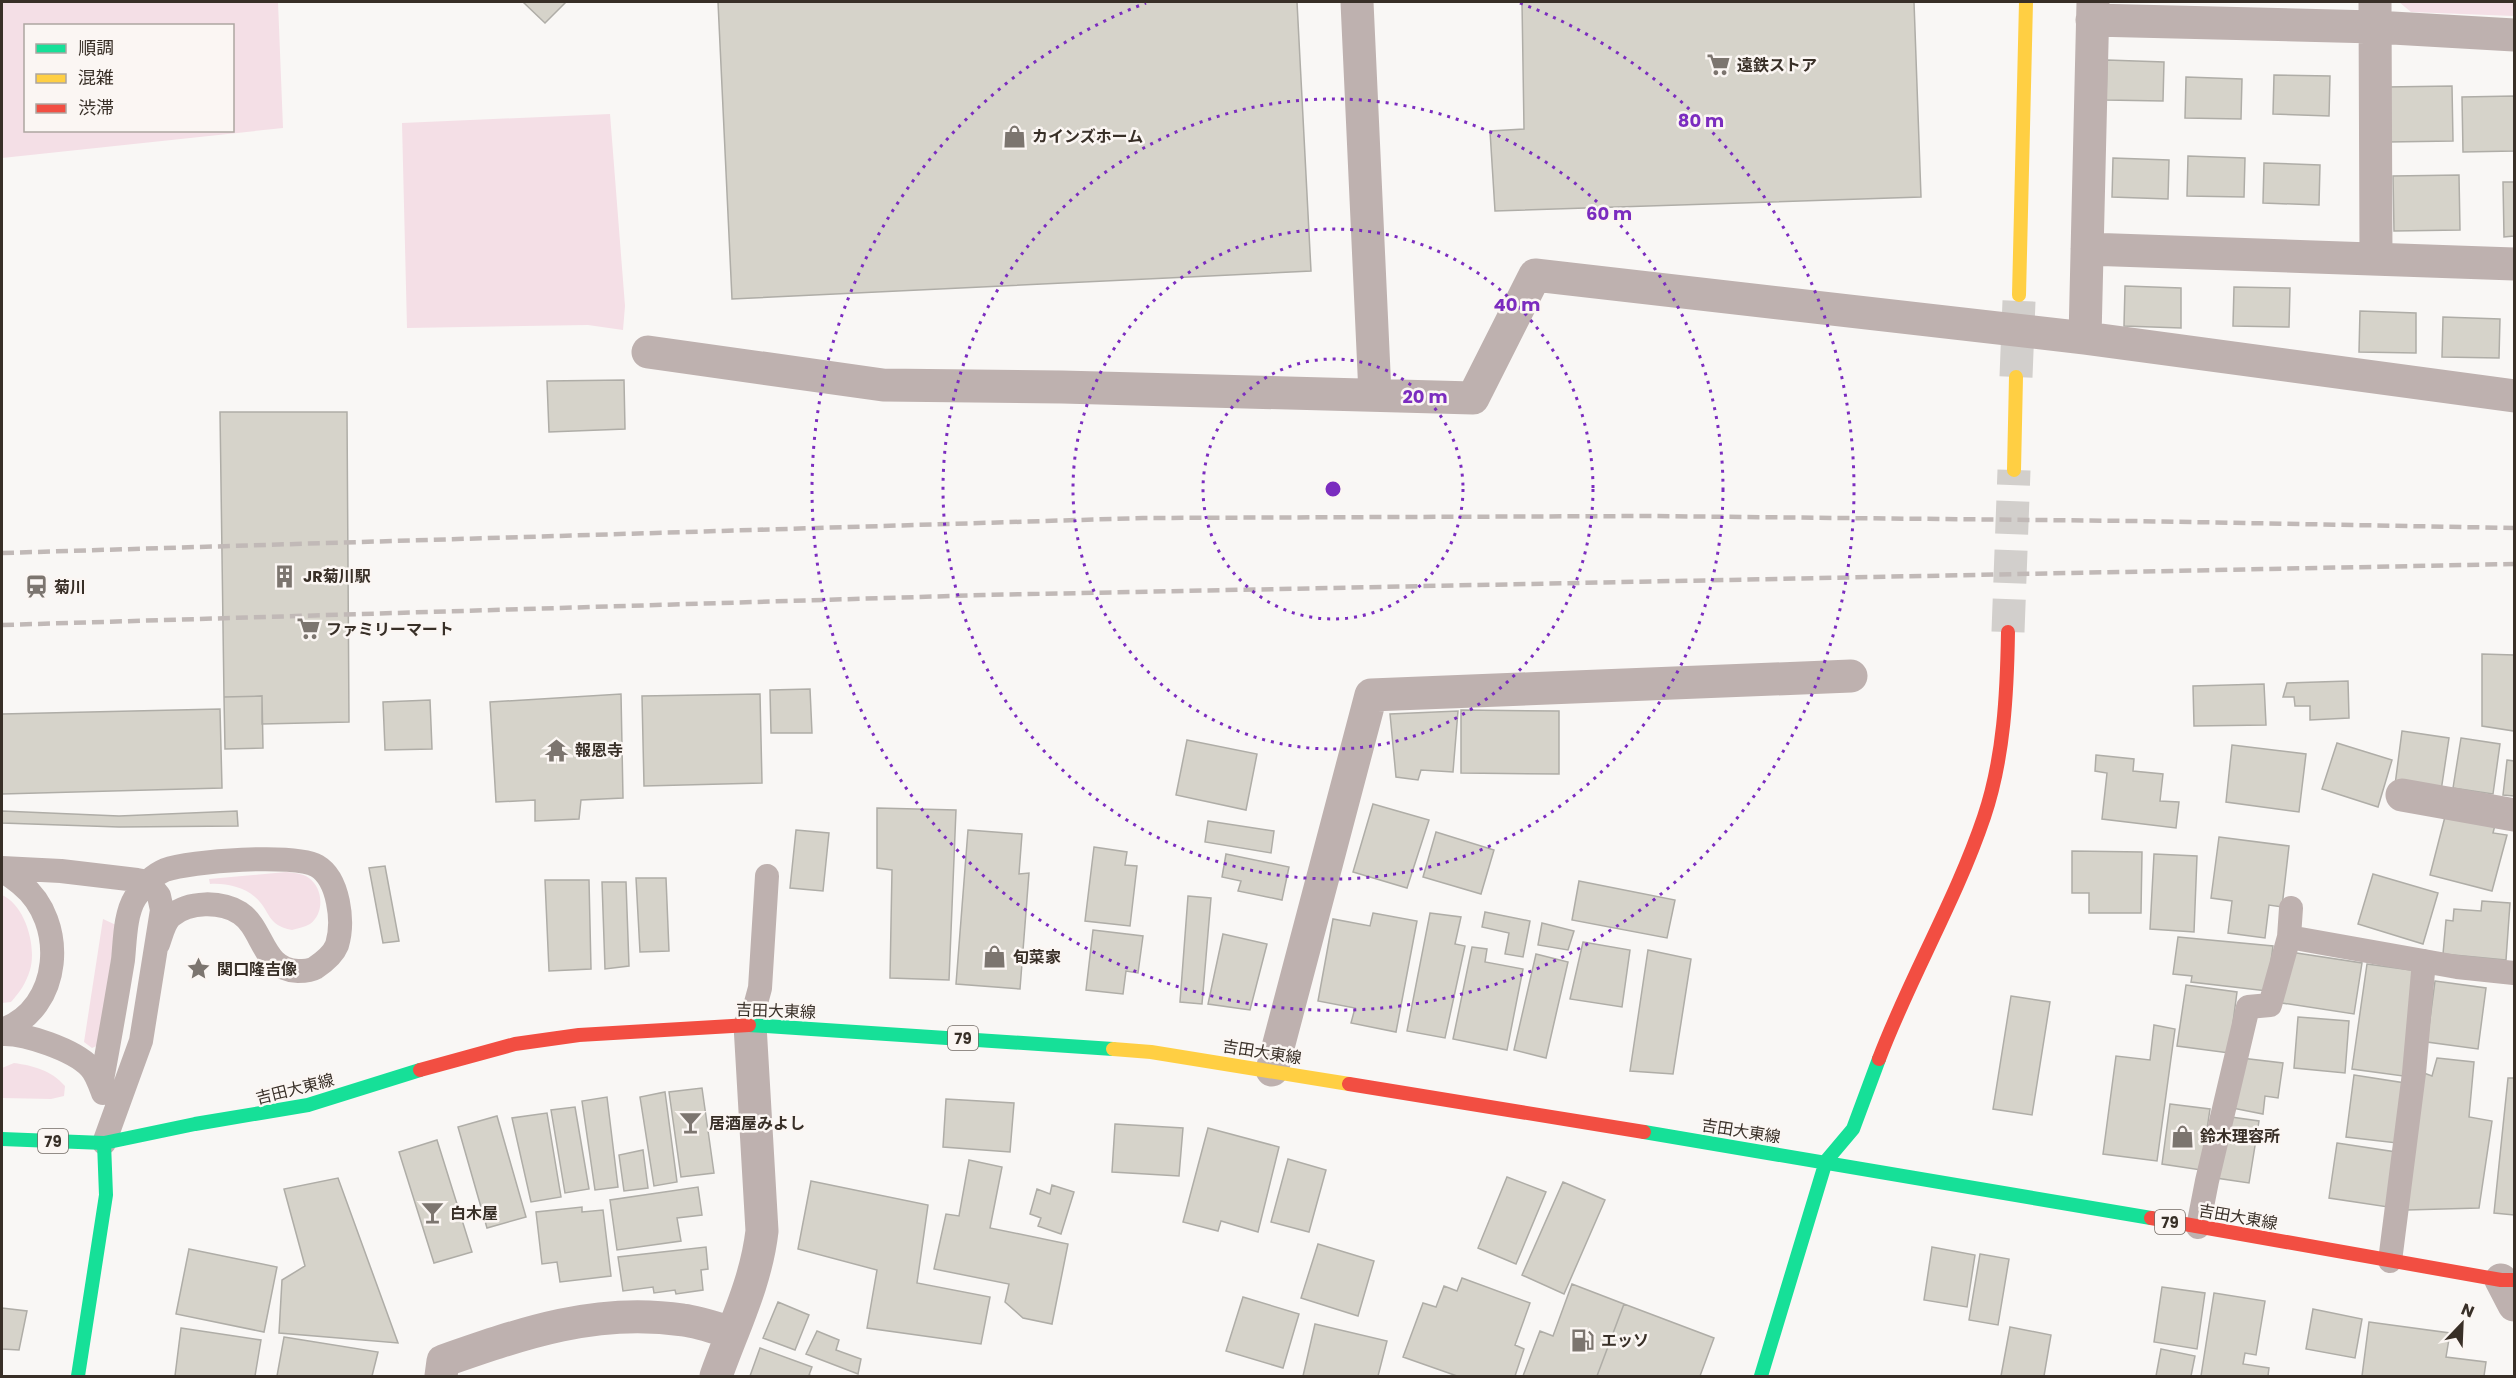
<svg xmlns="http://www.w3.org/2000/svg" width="2516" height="1378" viewBox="0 0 2516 1378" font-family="Poppins,'Noto Sans JP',sans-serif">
<rect width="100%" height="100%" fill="#f9f7f5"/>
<path fill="#f4dfe6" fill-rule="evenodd" d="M2,2H278L283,128L2,158ZM26,26H232V130H26Z
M2399,2H2514V16L2411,12Z
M610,114L625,306L623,330L588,325L407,328L402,123Z
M286,872C294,873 302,873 309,878C323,888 325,913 310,924C305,927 298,928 292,930C266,925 271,911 255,897C244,887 225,883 210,884L209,879Z
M2,895C25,905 37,946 30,970C26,983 20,992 11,1002L2,1003Z
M103,919L116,925L99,1045L92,1048L84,1042Z
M14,1063C34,1066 51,1070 65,1086L64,1096L51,1099L2,1098V1068Z"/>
<path fill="#d6d3ca" stroke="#afada7" stroke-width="1.5" d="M523,2H566L545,23Z
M718,2H1297L1311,271L732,299Z
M1522,2H1914L1921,197L1495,211L1490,131L1524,129Z
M2107,60L2164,62L2163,101L2106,100Z
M2274,75L2330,76L2329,116L2273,114Z
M2186,77L2242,79L2241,119L2185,118Z
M2452,86L2453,141L2388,142L2386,87Z
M2514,96V151L2463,152L2462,97Z
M2188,156L2245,158L2244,197L2187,196Z
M2113,158L2169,160L2168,199L2112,197Z
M2264,163L2320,165L2319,205L2263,203Z
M2459,175L2460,230L2394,231L2393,176Z
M2503,182H2514V236L2504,237Z
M2125,286L2181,288V328L2124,326Z
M2234,287L2290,288L2289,327L2233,326Z
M2360,311L2416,313V353L2359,352Z
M2443,317L2500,319L2499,358L2442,357Z
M624,380L625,429L549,432L547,381Z
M220,412H347L349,722L262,724V696L224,697Z
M2482,654L2514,655V731L2482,726Z
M2348,681L2349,718L2310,720V706H2295L2294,697H2283L2287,683Z
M2264,684L2266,725L2194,726L2193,686Z
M810,689L812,733H771L770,690Z
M621,694L623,798L581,800L579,819L535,821V800L496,802L490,702Z
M760,694L762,783L644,786L642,696Z
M262,696L263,748L225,749L224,697Z
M430,700L432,749L385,750L383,702Z
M220,709L222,788L2,794V714Z
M1461,710L1559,711V774L1461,773Z
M1458,711L1453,772L1421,770L1418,780L1396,777L1390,714Z
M2402,731L2449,738L2441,791L2395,785Z
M2461,738L2500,744L2493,794L2453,788Z
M1187,740L1257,754L1246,810L1176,795Z
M2337,743L2392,760L2378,807L2322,789Z
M2232,745L2306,754L2299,812L2226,802Z
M2096,755L2134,759L2133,771L2163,774L2160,801L2179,802L2176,828L2102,819L2107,773L2095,771Z
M2507,760L2514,761V796L2503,795Z
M1373,804L1429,820L1407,888L1353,872Z
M877,808L956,810L949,980L890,978L892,870L877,868Z
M2447,809L2496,821L2493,833L2507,835L2492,891L2430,875Z
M2,811L119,816L237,811L238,826L119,827L2,823Z
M1208,821L1274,831L1271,853L1205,842Z
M796,830L829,833L823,891L790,888Z
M968,830L1022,834L1019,874L1029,873L1020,989L956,984Z
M1436,832L1494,850L1481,894L1423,877Z
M2219,837L2289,846L2282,907L2269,905L2265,938L2228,933L2232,901L2211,898Z
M1094,847L1127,852L1125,865L1137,866L1130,926L1085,921Z
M2072,851L2142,852L2141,913H2089V893H2072Z
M1226,854L1289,867L1282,900L1238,891L1241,881L1222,877Z
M2154,854L2197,856L2194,932L2150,929Z
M385,866L399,941L383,943L369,868Z
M2373,874L2438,893L2423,944L2358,924Z
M636,878H666L669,951L640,952Z
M545,880H589L591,969L549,971Z
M1579,881L1675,900L1667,938L1572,920Z
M602,882H626L629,966L605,969Z
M1188,896L1211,898L1202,1004L1180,1002Z
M2482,901L2510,903L2506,960L2443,954L2446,920L2453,921L2454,909L2481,911Z
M1485,912L1530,921L1523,957L1505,954L1509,933L1482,927Z
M1373,913L1417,921L1396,1032L1351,1023L1355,1008L1318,1001L1333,919L1370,926Z
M1430,913L1461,917L1455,944L1465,946L1445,1038L1407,1031Z
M1542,923L1574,931L1568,950L1538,945Z
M1093,930L1143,936L1138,973L1126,971L1123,994L1086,990Z
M1223,934L1267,944L1250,1010L1208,1004Z
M2178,937L2273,946L2267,991L2191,982L2192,976L2173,974Z
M1583,942L1630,950L1622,1007L1570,999Z
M1472,947L1487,949L1485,962L1523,969L1507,1050L1453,1039Z
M1648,950L1691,959L1673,1074L1630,1071Z
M2290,952L2362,963L2354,1014L2282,1003Z
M1536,954L1568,962L1546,1058L1514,1050Z
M2367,964L2418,971L2403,1076L2352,1069Z
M2435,981L2486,988L2478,1049L2427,1042Z
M2186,985L2237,992L2229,1053L2177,1046Z
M2011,996L2050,1002L2032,1115L1993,1109Z
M2298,1017L2349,1021L2345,1073L2294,1068Z
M2154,1025L2175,1029L2157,1161L2103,1154L2116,1056L2150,1060Z
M2241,1058L2283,1063L2278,1098L2265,1096L2263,1114L2232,1108Z
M2437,1058L2474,1062L2469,1117L2492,1121L2479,1208L2407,1210L2424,1073L2432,1076Z
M2354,1075L2405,1083L2397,1143L2346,1137Z
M2508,1078H2514V1215L2494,1213Z
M702,1088L714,1173L681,1177L669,1092Z
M665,1092L677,1182L654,1186L640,1097Z
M607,1097L618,1187L595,1190L582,1101Z
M946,1099L1014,1103L1010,1152L943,1147Z
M2170,1104L2210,1109L2201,1170L2162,1164Z
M575,1107L589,1189L565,1193L551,1110Z
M547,1113L561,1197L531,1202L512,1118Z
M497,1116L526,1217L487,1228L458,1127Z
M2224,1116L2259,1121L2249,1183L2216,1178Z
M1115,1124L1183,1128L1179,1176L1112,1172Z
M1208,1128L1279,1147L1258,1232L1221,1221L1218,1231L1183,1222Z
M437,1140L472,1252L434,1263L399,1152Z
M2337,1143L2396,1152L2388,1207L2329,1198Z
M643,1150L648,1188L624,1191L619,1155Z
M1288,1159L1326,1170L1309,1232L1271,1222Z
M969,1160L1002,1167L990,1228L1068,1244L1052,1324L1023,1318L1005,1302L1009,1284L934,1269L946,1214L959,1216Z
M1507,1177L1546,1192L1516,1264L1478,1248Z
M338,1178L398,1343L279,1333L282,1280L305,1266L284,1189Z
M811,1181L928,1205L917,1283L990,1297L981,1344L867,1328L877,1270L798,1249Z
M1563,1182L1605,1200L1564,1294L1522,1275Z
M1052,1185L1074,1192L1061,1234L1038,1226L1041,1218L1030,1214L1037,1189L1050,1194Z
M698,1187L702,1215L677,1218L681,1241L617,1250L610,1200Z
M582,1207V1212L603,1210L611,1276L560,1282L557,1262L542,1264L536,1212Z
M1318,1244L1374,1261L1358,1316L1301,1298Z
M706,1247L708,1269L701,1270L703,1290L676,1294L675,1290L654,1293L653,1287L623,1291L618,1257Z
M1932,1247L1975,1255L1967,1307L1924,1300Z
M189,1249L277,1267L264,1332L176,1314Z
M1980,1254L2009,1259L1998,1325L1969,1320Z
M1462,1278L1530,1303L1515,1345L1524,1349L1515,1376H1457L1403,1357L1423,1303L1436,1307L1444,1286L1457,1291Z
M1572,1284L1624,1304L1597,1376H1523L1540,1331L1553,1336Z
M2162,1287L2205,1293L2197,1349L2154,1342Z
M2214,1293L2265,1301L2256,1355L2245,1353L2243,1364L2269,1368L2268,1376H2201Z
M1243,1297L1299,1314L1283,1368L1226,1351Z
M778,1302L809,1315L795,1350L763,1338Z
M1624,1304L1714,1338L1700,1376H1597Z
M2,1308L27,1311L19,1350L2,1349Z
M2313,1309L2362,1319L2355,1358L2306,1349Z
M2369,1322L2450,1333L2446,1357L2486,1362L2484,1376H2362Z
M1315,1324L1387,1341L1378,1376H1303Z
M2010,1327L2051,1335L2044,1376H2001Z
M181,1328L261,1340L255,1376H175Z
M817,1331L839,1340L836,1350L861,1359L858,1374L806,1354Z
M284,1337L378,1352L372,1376H277Z
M760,1348L812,1367L809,1375L812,1376H750Z
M2161,1349L2195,1356L2191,1376H2156Z"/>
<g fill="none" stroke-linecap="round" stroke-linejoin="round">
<path stroke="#d2cfcc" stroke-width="33" stroke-dasharray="33 16" stroke-linecap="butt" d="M2016,377L2019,301
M2008,632L2014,470"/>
<path stroke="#beb1af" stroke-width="24" d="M2,868L61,871L137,880L148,882L159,896L162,910L141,1041L104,1143
M2,871C9,874 15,879 21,884C68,922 62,1009 2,1030
M2289,937L2457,967L2514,973
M750,1025L760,988L767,876
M2,1034C25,1033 74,1050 90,1067C96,1073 100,1085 103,1093
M101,1085C109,1043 116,1002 123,960C125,941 125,914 135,898C142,887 153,875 165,870C190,861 295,853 317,866C339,879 344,922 337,945C333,955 324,962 315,968C310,971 304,971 298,971C262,970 264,929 240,913C221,901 189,901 171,916C164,922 161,936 158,944
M2198,1227L2207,1181L2248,1007L2270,1005L2289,937L2291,908
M2390,1261L2414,1073L2424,961"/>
<path stroke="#beb1af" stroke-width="33" d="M1357,2L1375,394
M2375,2L2376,259
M2092,20L2375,27L2514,35
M2087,249L2514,264
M2085,338L2093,2
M648,352L883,385L1062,387L1473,398L1535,275L2085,338L2514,396
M2402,795L2514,815
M1272,1070L1371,695L1851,676
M2501,1280L2514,1305
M441,1376L443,1361C523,1333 597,1307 683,1320C699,1322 716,1328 732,1333
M716,1376C733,1328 756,1283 762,1231L750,1025"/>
<path stroke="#16e098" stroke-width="14" d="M749,1025L1113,1049
M1644,1132L2151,1218
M2,1139L104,1143L195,1124L308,1105L420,1070
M78,1376L106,1195L104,1143
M1761,1376L1826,1161L1853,1129L1879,1059"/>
<path stroke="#ffcf43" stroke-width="14" d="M2019,295L2026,2
M2014,470L2016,377
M1113,1049L1151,1052L1349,1084"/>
<path stroke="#f24e42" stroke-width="14" d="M1879,1059C1910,977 1956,900 1984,817C2004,758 2007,693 2008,632
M420,1070L515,1044L579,1035L749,1025
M1349,1084L1644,1132
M2151,1218L2501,1280H2514"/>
<path stroke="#c1b9b7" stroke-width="4.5" stroke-dasharray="12 6" stroke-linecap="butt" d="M2,553L1143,518L1647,516L2135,521L2514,528
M2,625L984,595L2514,564"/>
</g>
<g fill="none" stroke="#7b2cbf" stroke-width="3" stroke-dasharray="3 6">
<circle cx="1333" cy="489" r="130"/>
<circle cx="1333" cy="489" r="260"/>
<circle cx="1333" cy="489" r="390"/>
<path d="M1520 3A521 521 0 1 1 1146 3"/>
</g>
<defs>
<symbol id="supermarket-bare" viewBox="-9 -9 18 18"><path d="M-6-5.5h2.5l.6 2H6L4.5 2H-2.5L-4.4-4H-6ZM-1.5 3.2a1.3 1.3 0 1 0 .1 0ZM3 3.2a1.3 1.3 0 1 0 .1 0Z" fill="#7c756f" stroke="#fbf6f3" stroke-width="2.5" paint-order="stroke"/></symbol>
<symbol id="shop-bare" viewBox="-9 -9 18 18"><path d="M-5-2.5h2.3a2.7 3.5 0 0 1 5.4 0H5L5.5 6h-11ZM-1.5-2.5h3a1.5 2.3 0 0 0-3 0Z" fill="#7c756f" stroke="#fbf6f3" stroke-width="2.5" paint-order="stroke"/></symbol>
<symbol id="building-bare" viewBox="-9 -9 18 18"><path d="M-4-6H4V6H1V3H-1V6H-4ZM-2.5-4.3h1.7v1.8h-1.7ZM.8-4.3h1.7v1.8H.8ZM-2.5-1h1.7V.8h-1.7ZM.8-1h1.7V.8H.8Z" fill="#7c756f" stroke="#fbf6f3" stroke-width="2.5" paint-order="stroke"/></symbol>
<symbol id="station-bare" viewBox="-9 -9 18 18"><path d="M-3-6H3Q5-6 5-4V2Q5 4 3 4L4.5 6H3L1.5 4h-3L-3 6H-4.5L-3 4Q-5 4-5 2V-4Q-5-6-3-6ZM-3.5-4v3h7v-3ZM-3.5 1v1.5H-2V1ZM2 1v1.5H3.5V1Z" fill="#7c756f" stroke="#fbf6f3" stroke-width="2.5" paint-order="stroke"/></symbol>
<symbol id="temple-bare" viewBox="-9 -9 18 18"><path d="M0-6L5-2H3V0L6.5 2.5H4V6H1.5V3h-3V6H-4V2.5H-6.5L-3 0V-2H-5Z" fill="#7c756f" stroke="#fbf6f3" stroke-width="2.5" paint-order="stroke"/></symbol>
<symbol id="sight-bare" viewBox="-9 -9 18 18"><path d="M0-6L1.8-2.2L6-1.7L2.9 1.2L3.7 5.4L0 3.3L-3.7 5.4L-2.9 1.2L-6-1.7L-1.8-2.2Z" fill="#7c756f" stroke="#fbf6f3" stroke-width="2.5" paint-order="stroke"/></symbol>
<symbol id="bar-bare" viewBox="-9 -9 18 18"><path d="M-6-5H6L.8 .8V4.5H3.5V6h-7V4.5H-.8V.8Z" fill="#7c756f" stroke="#fbf6f3" stroke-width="2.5" paint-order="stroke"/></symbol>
<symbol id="fuel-bare" viewBox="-9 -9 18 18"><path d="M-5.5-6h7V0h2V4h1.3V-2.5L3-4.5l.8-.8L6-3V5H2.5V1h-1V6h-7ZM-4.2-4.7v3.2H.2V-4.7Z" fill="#7c756f" stroke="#fbf6f3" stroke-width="2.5" paint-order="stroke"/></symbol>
</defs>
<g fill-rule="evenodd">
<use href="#supermarket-bare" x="1702" y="48" width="33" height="33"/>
<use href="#shop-bare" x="998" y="120" width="33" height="33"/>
<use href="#building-bare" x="268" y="560" width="33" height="33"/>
<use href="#station-bare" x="20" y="570" width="33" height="33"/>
<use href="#supermarket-bare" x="292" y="612" width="33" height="33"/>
<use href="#temple-bare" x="540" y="734" width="33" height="33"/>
<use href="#shop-bare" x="978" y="940" width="33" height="33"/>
<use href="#sight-bare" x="182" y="952" width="33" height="33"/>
<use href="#bar-bare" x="674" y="1106" width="33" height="33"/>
<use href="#shop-bare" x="2166" y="1120" width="33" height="33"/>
<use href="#bar-bare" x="416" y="1196" width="33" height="33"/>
<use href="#fuel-bare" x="1566" y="1324" width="33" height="33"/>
</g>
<g text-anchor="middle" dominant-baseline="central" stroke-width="5" stroke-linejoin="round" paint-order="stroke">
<g fill="#fbf6f3" stroke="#726b64" stroke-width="1.5">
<rect x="948" y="1026" width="30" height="24" rx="4.5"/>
<rect x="38" y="1129" width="30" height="24" rx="4.5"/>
<rect x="2155" y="1210" width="30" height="24" rx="4.5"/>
</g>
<g font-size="15" font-weight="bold" fill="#382f27">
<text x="963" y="1038">79</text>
<text x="53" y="1141">79</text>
<text x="2170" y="1222">79</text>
</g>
<g font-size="16" font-weight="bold" fill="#382f27" stroke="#fbf6f3" text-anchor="start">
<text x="1737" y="65">遠鉄ストア</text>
<text x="1032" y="136">カインズホーム</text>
<text x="303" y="576">JR菊川駅</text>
<text x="54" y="587">菊川</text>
<text x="326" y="629">ファミリーマート</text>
<text x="575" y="750">報恩寺</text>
<text x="1013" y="957">旬菜家</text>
<text x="217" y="969">関口隆吉像</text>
<text x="709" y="1123">居酒屋みよし</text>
<text x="2200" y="1136">鈴木理容所</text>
<text x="450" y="1213">白木屋</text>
<text x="1601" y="1340">エッソ</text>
</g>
<g font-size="16" fill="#382f27" stroke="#fbf6f3">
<text transform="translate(776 1011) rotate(2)">吉田大東線</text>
<text transform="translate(1262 1052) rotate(9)">吉田大東線</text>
<text transform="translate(295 1089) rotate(-14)">吉田大東線</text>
<text transform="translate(1741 1131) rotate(9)">吉田大東線</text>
<text transform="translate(2238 1217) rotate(10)">吉田大東線</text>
</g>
</g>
<circle cx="1333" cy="489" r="9" fill="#7b2cbf" stroke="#fbf6f3" stroke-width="3"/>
<g font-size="18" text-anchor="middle" font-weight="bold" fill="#7b2cbf" stroke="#fbf6f3" stroke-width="5" stroke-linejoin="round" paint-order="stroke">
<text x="1701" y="127">80 m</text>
<text x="1609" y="220">60 m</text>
<text x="1517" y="311">40 m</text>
<text x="1425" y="403">20 m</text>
</g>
<rect width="2516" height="1378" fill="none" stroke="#382f27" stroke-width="6"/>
<rect x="24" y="24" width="210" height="108" fill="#fbf6f3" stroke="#ada6a1" stroke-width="1.5"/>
<rect x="36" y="44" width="30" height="9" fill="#16e098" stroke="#ada6a1" stroke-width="1.5"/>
<text x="78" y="54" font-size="18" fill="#382f27">順調</text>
<rect x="36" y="74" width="30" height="9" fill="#ffcf43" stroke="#ada6a1" stroke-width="1.5"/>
<text x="78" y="84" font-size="18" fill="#382f27">混雑</text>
<rect x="36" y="104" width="30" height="9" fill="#f24e42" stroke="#ada6a1" stroke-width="1.5"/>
<text x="78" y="114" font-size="18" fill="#382f27">渋滞</text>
<g transform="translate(2462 1324) rotate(23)" stroke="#fbf6f3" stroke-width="4.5" paint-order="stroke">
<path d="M0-4.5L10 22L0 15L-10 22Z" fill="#382f27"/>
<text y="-9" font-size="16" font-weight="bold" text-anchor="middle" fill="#382f27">N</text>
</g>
</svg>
